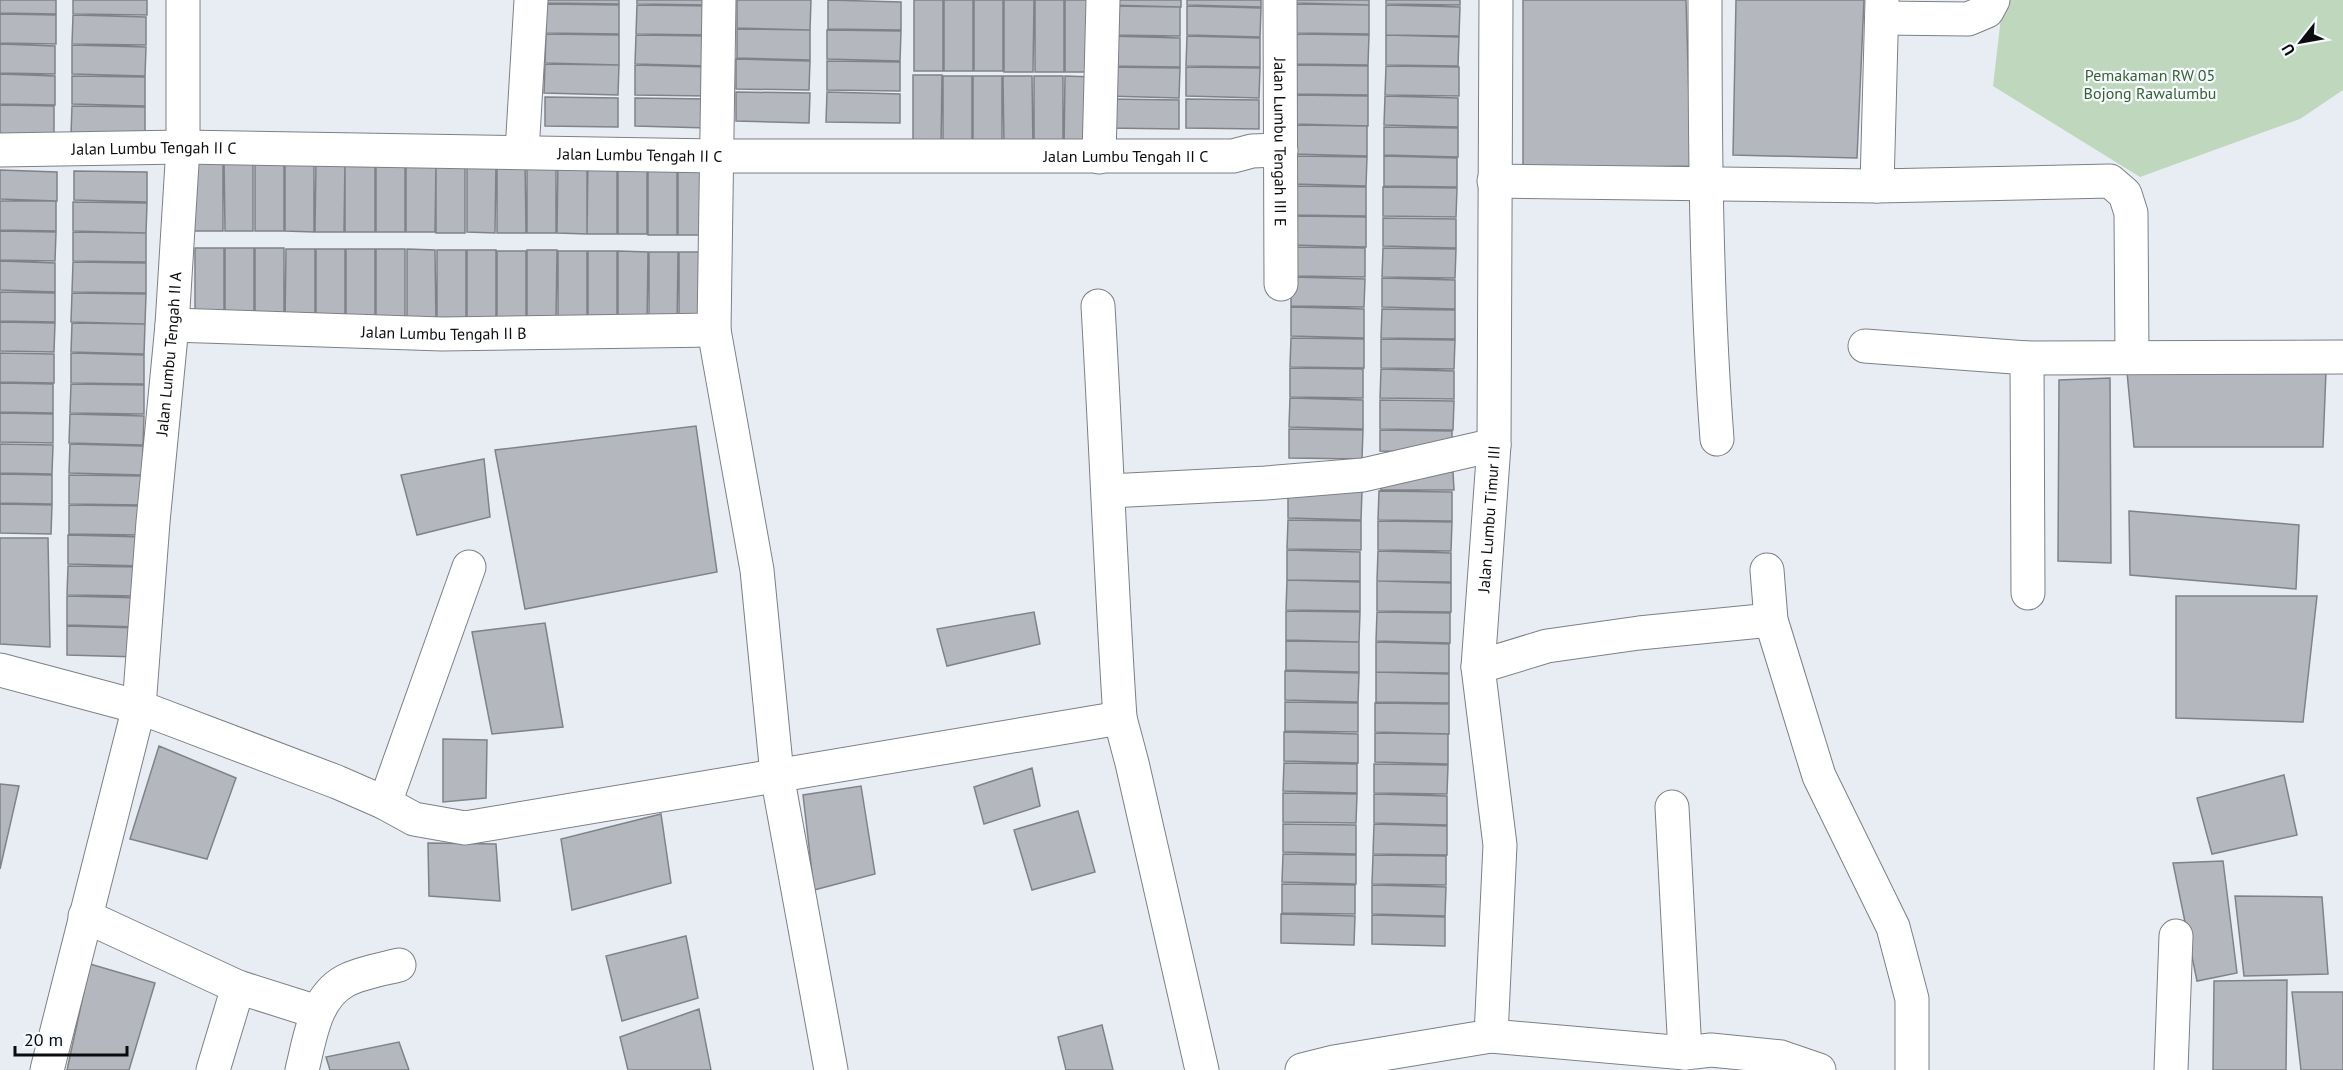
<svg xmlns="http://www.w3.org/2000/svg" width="2343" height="1070" viewBox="0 0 2343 1070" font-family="'PT Sans',sans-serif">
<rect width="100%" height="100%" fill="#e8edf3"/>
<path fill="#bfd7bc" d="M2003,0H2343V90L2300,119L2140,177L1993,86Z"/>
<path fill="#b4b8be" stroke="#7f8388" stroke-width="1.5" d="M0,0H56V14L0,13Z
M73,0H147V15L73,14Z
M546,0H619V4L546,3Z
M637,0H710V5L637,4Z
M737,0H811L810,30L737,28Z
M828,0L901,2V30L828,29Z
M914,0H943V71H914Z
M944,0H973V71H944Z
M974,0H1003V71H974Z
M1004,0H1034L1033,72H1004Z
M1035,0H1064V72H1035Z
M1065,0H1094V72H1065Z
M1107,0H1181V7L1107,5Z
M1187,0H1261V7L1187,5Z
M1296,0H1369V5L1296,3Z
M1386,0H1460V5L1386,4Z
M1523,0H1686L1691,166L1523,169Z
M1736,0H1864L1857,158L1733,155Z
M546,4L619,5V34L546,33Z
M1296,4L1369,5V34L1295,33Z
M637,5L710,6V35L636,34Z
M1386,5L1460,7L1459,36L1386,35Z
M1107,6L1180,7V36L1107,35Z
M1187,6L1261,8L1260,37L1187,35Z
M0,14L56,15V44L0,43Z
M73,15L146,17V45L72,44Z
M737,29L810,30V60L737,58Z
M827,30L901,31L900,61L827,59Z
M546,34L619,35V65L545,63Z
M1295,34L1369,35L1368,65L1295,64Z
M636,35L709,36V66L635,64Z
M1386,35L1459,37L1458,66L1386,65Z
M1107,36L1180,38V67L1106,66Z
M1187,36L1260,38V67L1186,66Z
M0,44L55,46V74L0,73Z
M72,45L146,47L145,76L72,74Z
M736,59L810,61L809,90L736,89Z
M827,61L900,62V91L827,90Z
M545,64L619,65L618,95L544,93Z
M635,65L709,67L708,96L635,95Z
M1295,65L1368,66V95L1295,94Z
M1386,66L1459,67V96L1385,95Z
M1106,67L1180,68L1179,98L1106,96Z
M1186,67L1260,68L1259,98L1186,96Z
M0,74L55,76V105L0,104Z
M913,75H942L941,149L913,148Z
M72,76L145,77V106L72,104Z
M943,76H972V149H943Z
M973,76H1002V149H973Z
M1003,76H1032L1033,150L1004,149Z
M1034,76H1063V150H1034Z
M1065,76L1093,77V150H1064Z
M736,92L810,93L809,123L736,121Z
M827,92L900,94V123L826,122Z
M1294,95L1368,96V126L1294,124Z
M1385,96L1458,98V127L1384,125Z
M545,97L618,98V127L545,126Z
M635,98L708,99V128L635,126Z
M1107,99L1179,100V129L1106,128Z
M1186,99L1259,100V129L1186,128Z
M0,105L54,106V135L0,134Z
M72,106L145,107V136L71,135Z
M1294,125L1367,126V156L1293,154Z
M1384,127L1458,128V157L1384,155Z
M1293,156L1367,157L1366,186L1293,184Z
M1384,156L1457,158V187L1384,186Z
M194,157H223V231H194Z
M224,157H253V231H225Z
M255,157H284V231H255Z
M285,158H314V232L285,231Z
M316,158H345L344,232H315Z
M345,158H375V232H345Z
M376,159H405V232H376Z
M406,159H436L435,232H406Z
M436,159H465V233H436Z
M467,159L496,160L495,233L467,232Z
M497,159L525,160L526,233H497Z
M527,160H556V233H527Z
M558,160H587V234L557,233Z
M588,160H617V234H587Z
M618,161H647V234H618Z
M648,161H677V235H648Z
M678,161H707V235H678Z
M0,170L57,172V201L0,199Z
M74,171L147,172V202L74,200Z
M1293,186L1366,187V216L1293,215Z
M1383,187L1457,188L1456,217L1383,216Z
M0,201H56V231L0,230Z
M73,202L147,203L146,233L73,231Z
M1292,216L1366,217V247L1292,245Z
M1383,218L1456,219V248L1383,246Z
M0,231L56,232L55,261L0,260Z
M73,232L146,233V262L73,261Z
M1292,247L1365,248V277L1292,276Z
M195,248H224V321H195Z
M225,248H254V322H225Z
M255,248H284V322H255Z
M1383,248L1456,249L1455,278L1382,277Z
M286,249H315V322H285Z
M316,249H345V322H316Z
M346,249H375V323L346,322Z
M376,249H405V323H376Z
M407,249L435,250L436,323H407Z
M437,250H466V323H437Z
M467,250H496V324H467Z
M527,250H557L556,324H527Z
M497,251H526V324H497Z
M558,251H587V324H558Z
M588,251H617V325H588Z
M618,251L648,252L647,325H618Z
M649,252H678L677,326L649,325Z
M679,252H708V325H679Z
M0,261L55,263V292L0,290Z
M73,262L146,263V293L72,292Z
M1291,277L1365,279L1364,307L1291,306Z
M1382,278L1455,280V309L1382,307Z
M0,292L55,293V322L0,321Z
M72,293L146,294L145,324L71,322Z
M1291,307L1364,309V338L1291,336Z
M1382,309L1455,310V339L1381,338Z
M0,322L55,323L54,352L0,351Z
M72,323L145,324L144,354L71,352Z
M1291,338L1364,339V368L1290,367Z
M1381,339L1455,340L1454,369L1381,368Z
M0,353L54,354V383L0,382Z
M71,353L144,355V384L71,383Z
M1290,368L1363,369V398L1290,397Z
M1381,369L1454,371V399L1380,398Z
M2326,371L2323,447H2134L2127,372Z
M2110,378L2111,563L2058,561L2059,380Z
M0,383L53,384V413L0,412Z
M71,384L144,385V414L70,413Z
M1290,398L1363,400V429L1289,427Z
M1380,400L1454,401L1453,430L1380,429Z
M0,413L53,414V443L0,442Z
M70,414L144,416L143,445L69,443Z
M696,426L717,572L525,609L495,450Z
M1289,429L1363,430L1362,459L1289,458Z
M1380,430L1452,431V453L1380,451Z
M0,444L53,445L52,474L0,473Z
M70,444L143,446V475L69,473Z
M484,459L490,517L417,535L401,475Z
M1380,472H1453L1454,490H1381Z
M0,474L52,475V504L0,503Z
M69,475L143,476L142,505L69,504Z
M1288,489L1362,491L1361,520L1288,518Z
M1379,491L1452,492V521L1378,520Z
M0,504L52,505L51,534L0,533Z
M69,505L142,506L141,535L69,534Z
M2129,511L2299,525L2296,589L2130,575Z
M1288,520L1361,521V550L1287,549Z
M1378,521L1452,522L1451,551L1378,550Z
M68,535L142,537L141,566L68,564Z
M0,538H48L50,647L0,644Z
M1287,550L1360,552V581L1287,580Z
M1378,551L1451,553V582L1377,581Z
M68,566L141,567V596L67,595Z
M1287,580L1360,582V611L1286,610Z
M1377,581L1451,583V612L1377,611Z
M67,596L141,598L140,627L67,625Z
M2176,596H2317L2303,722L2176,718Z
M1286,611L1360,612L1359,642L1286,640Z
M1034,612L1040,644L947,666L937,629Z
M1377,612L1450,613V643L1376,641Z
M545,623L563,727L492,734L472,632Z
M67,626L140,628L139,657L67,655Z
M1286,641L1359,642V672L1286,670Z
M1376,642L1449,644V673L1376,672Z
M1285,671L1359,673L1358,702L1285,700Z
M1376,672L1449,674V703L1376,702Z
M1285,702L1358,703V732L1285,731Z
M1375,703L1449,704V734L1375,732Z
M1284,732L1358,734V763L1284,761Z
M1375,733L1448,734V764L1375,762Z
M443,739L487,740L486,798L443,802Z
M159,746L236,778L207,859L130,839Z
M1284,763L1357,764V793L1283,791Z
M1374,764L1448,765L1447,794L1374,793Z
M1032,768L1040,806L984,824L974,787Z
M2284,775L2297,835L2212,854L2197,798Z
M0,784L19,786L0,869Z
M861,786L875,874L814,890L803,795Z
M1283,793L1357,794L1356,823L1283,822Z
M1374,794L1447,796V825L1374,823Z
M1078,811L1095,872L1032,890L1014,830Z
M661,814L671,883L572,910L561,839Z
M1283,824L1356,825V854L1283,852Z
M1374,824L1447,826V855L1373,854Z
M428,843L496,844L500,901L429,896Z
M1283,854L1356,855V884L1282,882Z
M1373,855L1446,856V885L1372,884Z
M2223,861L2237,973L2197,981L2173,863Z
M1282,884L1355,885V914L1282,913Z
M1372,885L1446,887L1445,916L1372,914Z
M2235,896L2322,897L2328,974L2244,976Z
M1281,914L1355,916L1354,945L1281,943Z
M1372,915L1445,917V946L1372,944Z
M686,936L698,998L622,1021L606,956Z
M90,964L155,983L129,1070H67Z
M2287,980L2286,1070H2213L2214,981Z
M2292,992H2343V1070H2301Z
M699,1009L711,1070H628L620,1037Z
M1102,1025L1113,1070H1066L1058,1037Z
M399,1042L409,1070H330L326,1057Z"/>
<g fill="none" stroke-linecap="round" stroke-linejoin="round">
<defs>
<g id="minor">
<path d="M719,0L714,330L757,570L777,775L831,1070"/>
<path id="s1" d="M1280,0L1281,284"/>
<path d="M1705,0C1705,146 1706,293 1717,439"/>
<path d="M1882,18L1968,19L1987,11L1993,0"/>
<path id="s2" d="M0,150L183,147L716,156H1233L1252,151L1281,150"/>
<path d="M522,152L531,0"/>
<path d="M1099,157L1103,0"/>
<path d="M1494,181L1877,186L2110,181L2125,194L2131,213L2132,356"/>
<path d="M1877,186L1882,0"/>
<path d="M1098,306C1106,443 1111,581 1120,718"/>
<path id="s3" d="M172,325L442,334L714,330"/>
<path d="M1865,346L2027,358L2343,357"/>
<path d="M2027,358L2028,593"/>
<path d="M1109,491L1266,483L1363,475L1494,445"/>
<path d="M1767,570L1771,620L1819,776L1893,927L1912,999V1070"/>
<path d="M1478,667L1547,646L1639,633L1771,620"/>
<path d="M0,670L139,707L337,782L385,803L414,819L465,828L1120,718L1132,763L1202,1070"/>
<path d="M385,803L469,567"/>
<path d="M1672,807L1685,1053"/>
<path d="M85,916L238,987L213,1070"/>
<path d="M238,987L317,1012"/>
<path id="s4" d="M1491,1036L1500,845L1478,667L1494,445L1496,0"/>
<path id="s5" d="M47,1070L139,707L153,522L172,325L183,147V0"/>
<path d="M302,1070C310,1039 314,998 345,981C359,973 383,969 399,965"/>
<path d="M1302,1070L1334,1062L1491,1036L1685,1053L1711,1050L1781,1057L1819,1070"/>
<path d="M2171,1070L2176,936"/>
</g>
</defs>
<use href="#minor" stroke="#7c8086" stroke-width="35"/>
<use href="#minor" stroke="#fff" stroke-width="33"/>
</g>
<g text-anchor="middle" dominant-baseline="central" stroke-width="4.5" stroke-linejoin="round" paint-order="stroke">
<g font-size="16" fill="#376032" stroke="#f6faff">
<text x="2150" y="75">Pemakaman RW 05<tspan x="2150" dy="18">Bojong Rawalumbu</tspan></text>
</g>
<g font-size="16" fill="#0a0c0e" stroke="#f6faff">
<text stroke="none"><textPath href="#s1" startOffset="142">Jalan Lumbu Tengah III E</textPath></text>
<text stroke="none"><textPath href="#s2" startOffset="154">Jalan Lumbu Tengah II C</textPath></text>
<text stroke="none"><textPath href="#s2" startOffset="640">Jalan Lumbu Tengah II C</textPath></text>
<text stroke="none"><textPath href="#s2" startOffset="1126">Jalan Lumbu Tengah II C</textPath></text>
<text stroke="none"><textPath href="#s3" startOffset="272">Jalan Lumbu Tengah II B</textPath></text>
<text stroke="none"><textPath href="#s5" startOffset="729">Jalan Lumbu Tengah II A</textPath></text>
<text stroke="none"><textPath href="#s4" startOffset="519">Jalan Lumbu Timur III</textPath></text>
</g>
</g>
<g transform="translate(2301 42) rotate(239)" stroke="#f6faff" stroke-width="4.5" paint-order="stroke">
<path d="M0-4.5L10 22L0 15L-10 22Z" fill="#0a0c0e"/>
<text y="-9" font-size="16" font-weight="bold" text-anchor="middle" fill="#0a0c0e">U</text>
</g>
<path d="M15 1046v9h112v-9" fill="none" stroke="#0a0c0e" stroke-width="3"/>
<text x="24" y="1046" font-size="18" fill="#0a0c0e" stroke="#f6faff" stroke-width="4.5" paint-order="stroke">20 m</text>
</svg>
